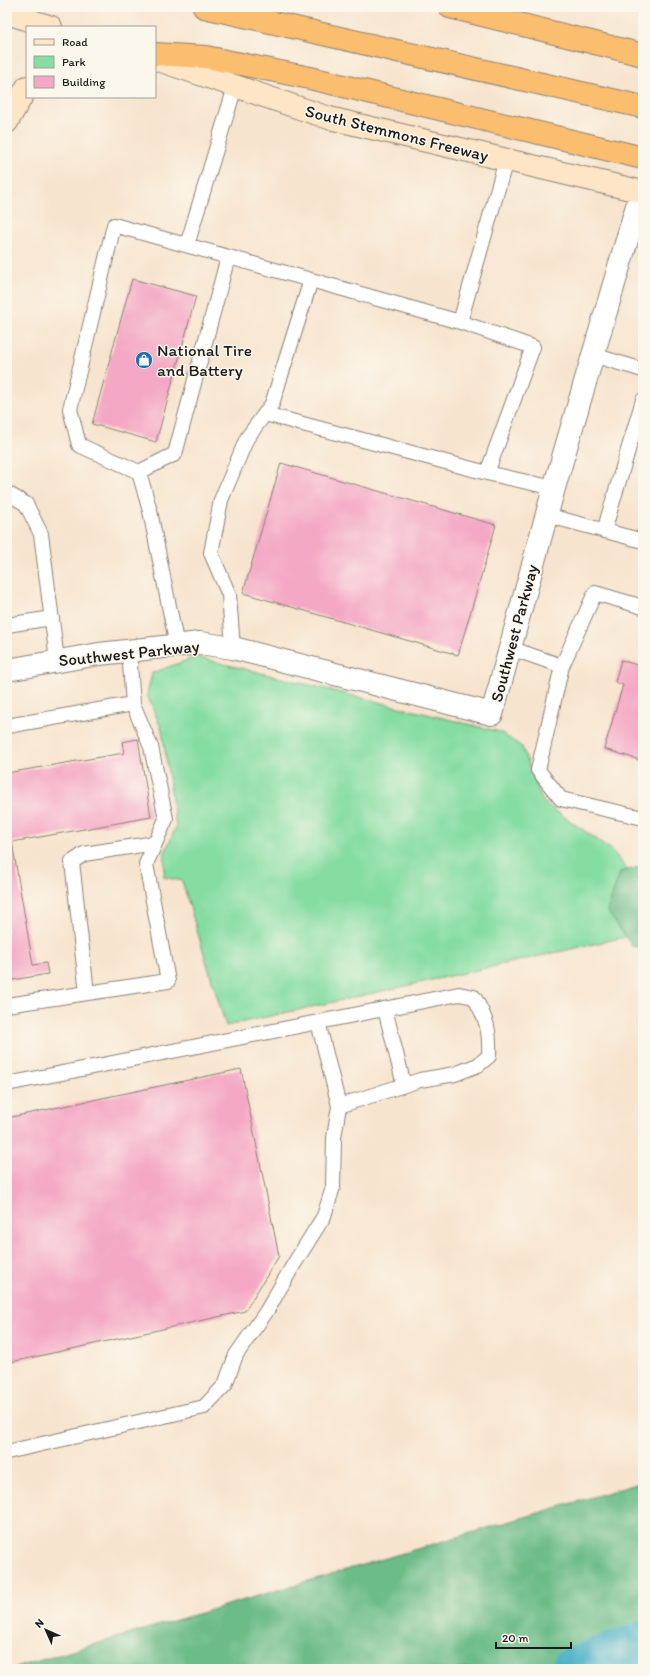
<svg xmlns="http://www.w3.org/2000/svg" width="650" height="1676" viewBox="0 0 650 1676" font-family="Itim,sans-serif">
<rect width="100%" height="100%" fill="#fbf7ec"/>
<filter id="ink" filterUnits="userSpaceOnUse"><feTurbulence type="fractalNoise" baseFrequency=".025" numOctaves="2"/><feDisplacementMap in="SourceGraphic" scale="8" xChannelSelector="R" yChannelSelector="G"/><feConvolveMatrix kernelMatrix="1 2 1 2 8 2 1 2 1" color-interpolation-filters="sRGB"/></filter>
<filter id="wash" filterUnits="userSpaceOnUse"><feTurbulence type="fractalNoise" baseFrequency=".012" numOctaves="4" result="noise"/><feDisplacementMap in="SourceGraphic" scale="16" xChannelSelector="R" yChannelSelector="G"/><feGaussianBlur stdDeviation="0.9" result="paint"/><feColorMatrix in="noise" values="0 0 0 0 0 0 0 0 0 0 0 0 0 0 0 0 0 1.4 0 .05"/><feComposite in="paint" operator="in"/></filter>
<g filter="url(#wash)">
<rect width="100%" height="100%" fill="#f7e4ce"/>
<path fill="#85dda2" stroke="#507c5f" d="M196,657L500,732L522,747L543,802L612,850L634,879V935L226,1026L182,881L164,877L165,852L176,827L162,730L147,695L152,673Z"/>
<path fill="#6cbc88" stroke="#446c52" d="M643,866V948L632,946L607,911L620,872Z
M643,1482V1669H11Z"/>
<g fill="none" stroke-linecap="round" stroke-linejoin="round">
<path stroke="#44aec3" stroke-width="45" d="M574,1669L643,1643"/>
</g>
<g id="blocks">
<path fill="#f4a8c5" d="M132,279L196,296L156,442L92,424Z
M281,463L496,525L458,655L243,593Z
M621,660L643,667V761L604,749L623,685L615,682Z
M138,739L151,817L12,842L33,965L46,963L48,974L7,981V773L124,753L122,742Z
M241,1069L279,1256L245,1311L7,1363V1118Z"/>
</g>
</g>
<g filter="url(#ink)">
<use href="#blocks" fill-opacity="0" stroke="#8a8075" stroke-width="1"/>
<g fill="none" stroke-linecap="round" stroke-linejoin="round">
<defs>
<path id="service" d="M187,245L235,87
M460,322L533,347L487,473L554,488
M593,355L643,370
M265,414L487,473
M139,472L175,454L228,257
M7,493L26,504L41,534L57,660
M546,515L643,541
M604,531L643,400
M643,607L595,593L562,666L538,770L561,799L643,818
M7,625L52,618
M177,646L150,511L139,472L79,445L70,409L114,225L311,280
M233,648L229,595L211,553L221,500L247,438L272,404L311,280L460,322L506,160
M510,648L562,666
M7,726L133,704
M87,993L72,862L84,854L155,843
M7,1005L168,981L146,864L166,819L151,747L133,704L129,651
M385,1009L404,1085
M318,1022L339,1106
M7,1084L459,994L474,997C487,1020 490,1030 489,1056L478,1065L455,1074L420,1080L339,1106L334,1138L333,1187L324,1216L294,1264L266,1312L236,1355L225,1385L204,1407L7,1452"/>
<path id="minor" d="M7,670L99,654L200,643L233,648L492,714L554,488L641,192"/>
<path id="secondary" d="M7,13L51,27
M155,59L329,118L643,192
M7,122L27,87"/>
<path id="motorway" d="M204,7L643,107
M450,7L643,55
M155,54L206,57L310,78L643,158"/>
</defs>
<use href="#service" stroke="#8a8075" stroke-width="16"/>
<use href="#minor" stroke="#8a8075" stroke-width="24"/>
<use href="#secondary" stroke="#8a8075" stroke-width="24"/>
<use href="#motorway" stroke="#8a8075" stroke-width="24"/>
<use href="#service" stroke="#fff" stroke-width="14"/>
<use href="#minor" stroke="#fff" stroke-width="22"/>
<use href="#secondary" stroke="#fde5c5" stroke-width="22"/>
<use href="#motorway" stroke="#fbbd6e" stroke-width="22"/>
</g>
</g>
<defs>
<symbol id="shop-disc" viewBox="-11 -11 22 22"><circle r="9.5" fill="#1f6fb2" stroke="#fbf7ec"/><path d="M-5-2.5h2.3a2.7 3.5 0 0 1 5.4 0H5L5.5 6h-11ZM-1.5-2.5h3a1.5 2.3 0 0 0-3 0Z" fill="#fff"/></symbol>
</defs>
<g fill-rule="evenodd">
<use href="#shop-disc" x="134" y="350" width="20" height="20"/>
</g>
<g text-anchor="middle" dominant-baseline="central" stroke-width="3" stroke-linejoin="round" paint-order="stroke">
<g font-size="17" fill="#1c1c1c" stroke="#fbf7ec">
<text transform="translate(397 133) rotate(14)">South Stemmons Freeway</text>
<text transform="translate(514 633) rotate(-75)">Southwest Parkway</text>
<text transform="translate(129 653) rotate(-6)">Southwest Parkway</text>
</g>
<g font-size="17" fill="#1c1c1c" stroke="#fbf7ec" text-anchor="start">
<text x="157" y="350">National Tire<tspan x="157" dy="20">and Battery</tspan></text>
</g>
</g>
<rect width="650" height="1676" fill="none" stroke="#fbf7ec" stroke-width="24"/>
<rect x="26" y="26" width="130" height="72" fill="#fbf7ec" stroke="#a29f99"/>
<rect x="34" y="39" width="20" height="6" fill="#fde5c5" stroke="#a29f99"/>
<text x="62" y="46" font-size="12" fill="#1c1c1c">Road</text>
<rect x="34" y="56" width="20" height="12" fill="#85dda2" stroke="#a29f99"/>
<text x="62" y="66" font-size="12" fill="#1c1c1c">Park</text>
<rect x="34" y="76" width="20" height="12" fill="#f4a8c5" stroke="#a29f99"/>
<text x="62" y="86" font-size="12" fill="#1c1c1c">Building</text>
<g transform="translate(46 1630) rotate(315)" stroke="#fbf7ec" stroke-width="3" paint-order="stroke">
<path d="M0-3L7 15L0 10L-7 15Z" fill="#1c1c1c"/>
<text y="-6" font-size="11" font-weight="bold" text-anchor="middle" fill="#1c1c1c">N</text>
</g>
<path d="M496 1642v6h75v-6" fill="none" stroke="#1c1c1c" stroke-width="2"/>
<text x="502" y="1642" font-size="12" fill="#1c1c1c" stroke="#fbf7ec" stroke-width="3" paint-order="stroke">20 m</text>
</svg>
